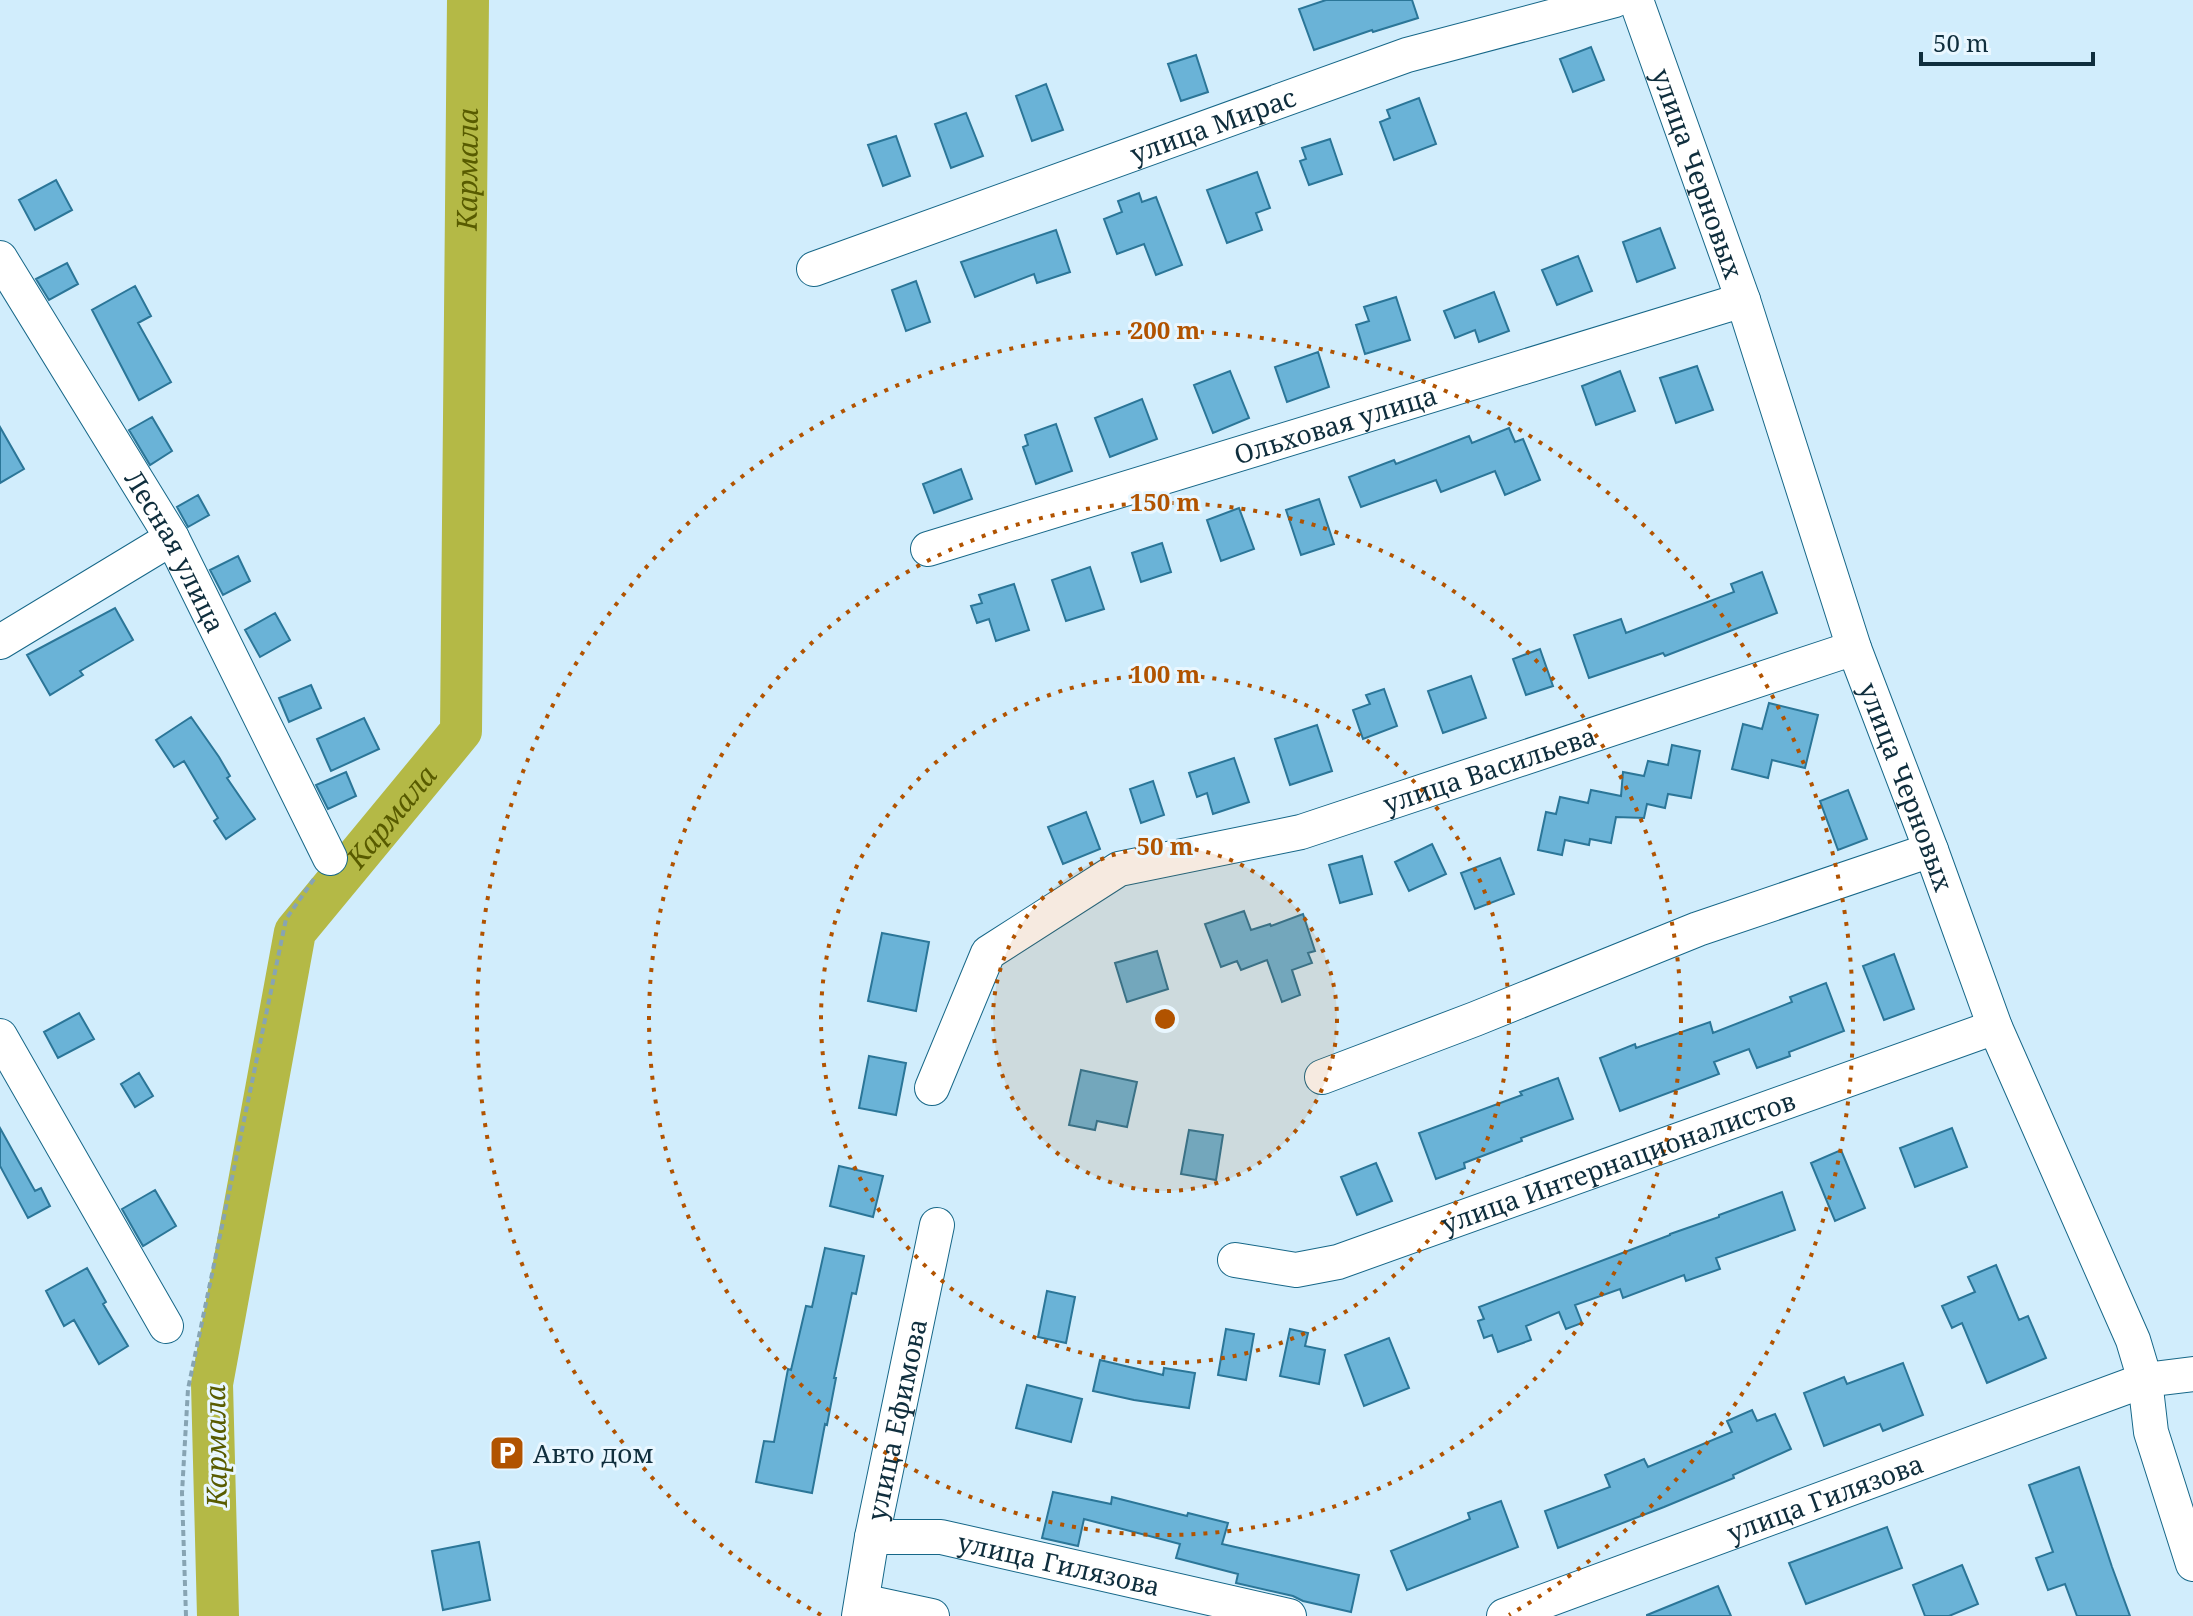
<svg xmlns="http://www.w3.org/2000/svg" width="2193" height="1616" viewBox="0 0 2193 1616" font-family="'Noto Serif',serif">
<rect width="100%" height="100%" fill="#d1edfc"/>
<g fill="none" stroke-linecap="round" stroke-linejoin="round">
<path stroke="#b4b946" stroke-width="42" id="s1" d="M218,1616L212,1384L295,932L461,731L468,0"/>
</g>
<path fill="#6ab3d7" stroke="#2b7698" stroke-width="2" d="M1326,0H1412L1418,18L1373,32L1372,30L1314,50L1299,9Z
M1591,47L1604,80L1573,92L1560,59Z
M1196,55L1208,92L1181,101L1168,64Z
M1046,84L1063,130L1032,141L1016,96Z
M1419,98L1436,144L1394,160L1380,122L1390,118L1387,110Z
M966,113L983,156L951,168L935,124Z
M896,136L910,176L883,186L868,145Z
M1330,139L1342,174L1309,185L1300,161L1306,159L1302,148Z
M1257,172L1270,208L1256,213L1262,230L1227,243L1207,190Z
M56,180L72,210L35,230L19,200Z
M1139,193L1142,202L1156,197L1182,265L1156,275L1144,244L1117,254L1104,219L1122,212L1118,201Z
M1660,228L1675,268L1637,282L1623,242Z
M1056,230L1070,272L1037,283L1034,274L975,297L961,262Z
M1578,256L1592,291L1557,305L1542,270Z
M67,263L78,284L49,300L36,279Z
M916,281L930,322L906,331L892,290Z
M135,286L151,316L138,323L171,382L139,400L92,310Z
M1494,292L1509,331L1479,342L1475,330L1455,338L1444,311Z
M1396,297L1410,340L1365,354L1356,325L1369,321L1364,307Z
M1318,352L1329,387L1287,402L1275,367Z
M1697,366L1713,410L1676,423L1660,378Z
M1230,371L1249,418L1213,433L1194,385Z
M1620,371L1635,411L1596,425L1582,386Z
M1142,399L1157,439L1110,457L1095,418Z
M152,417L172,451L150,465L129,430Z
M1056,424L1072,471L1036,484L1023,447L1028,445L1025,435Z
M0,427L24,469L0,483Z
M1509,428L1515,442L1523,439L1540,480L1505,495L1495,471L1441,492L1436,480L1361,507L1349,477L1394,460L1396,464L1469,436L1472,443Z
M961,469L972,499L934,513L923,484Z
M198,495L209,515L188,527L177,507Z
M1319,499L1334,544L1301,555L1286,510Z
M1239,508L1254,549L1221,561L1207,520Z
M1162,543L1171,572L1141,582L1132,553Z
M238,556L250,581L223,595L210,570Z
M1090,567L1104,609L1066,621L1052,580Z
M1762,572L1777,613L1665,656L1663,653L1589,678L1574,635L1621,619L1626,633L1734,592L1731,584Z
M1014,584L1029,630L996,641L989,619L977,623L971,606L982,603L979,595Z
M115,608L133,640L80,671L83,675L50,695L27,655Z
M275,613L290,640L260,657L245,630Z
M1540,649L1553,686L1526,695L1513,659Z
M1471,676L1486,718L1443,733L1428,691Z
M311,685L321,708L289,722L279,698Z
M1384,689L1397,726L1363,739L1353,710L1370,704L1366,695Z
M1769,703L1818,715L1805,768L1772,760L1768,778L1732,769L1743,724L1762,729Z
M191,717L219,757L230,776L227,778L255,819L226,839L214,821L218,818L184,761L174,767L156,740Z
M364,718L379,749L331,771L317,739Z
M1317,725L1332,771L1290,785L1275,739Z
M1672,745L1700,751L1691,798L1668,794L1665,808L1647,804L1644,818L1616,817L1611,843L1590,839L1589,845L1565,840L1562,855L1538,850L1546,812L1556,814L1560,797L1588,803L1591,790L1621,796L1623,772L1644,776L1648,761L1668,765Z
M1234,758L1249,802L1213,814L1207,793L1197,797L1189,773Z
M346,772L356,796L328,809L316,785Z
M1153,781L1164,815L1141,823L1130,789Z
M1848,790L1867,839L1838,850L1820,801Z
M1086,812L1100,849L1063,864L1048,827Z
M1432,844L1446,874L1409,891L1395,862Z
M1362,856L1372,894L1340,903L1329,865Z
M1500,858L1514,894L1475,909L1461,873Z
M1244,911L1251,930L1270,924L1271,926L1303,914L1315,951L1308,953L1312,963L1292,970L1300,995L1282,1002L1267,960L1241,970L1237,961L1221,967L1205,924Z
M882,933L929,942L916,1011L868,1001Z
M1157,951L1168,989L1127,1002L1115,963Z
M1894,954L1914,1009L1884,1020L1863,966Z
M1826,983L1844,1031L1789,1052L1790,1056L1757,1068L1749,1049L1714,1062L1719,1074L1620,1111L1600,1058L1635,1044L1636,1048L1710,1022L1713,1033L1792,1002L1790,997Z
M79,1013L94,1039L58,1058L44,1032Z
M869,1056L906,1063L896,1115L859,1108Z
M1081,1070L1137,1082L1127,1127L1097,1121L1095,1130L1069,1125Z
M139,1073L153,1096L135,1107L121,1084Z
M1558,1078L1573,1119L1521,1138L1522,1141L1464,1163L1465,1168L1436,1179L1419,1133L1522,1095L1520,1092Z
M0,1128L35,1191L41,1188L50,1206L28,1218L0,1166Z
M1952,1128L1967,1167L1915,1187L1900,1148Z
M1189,1130L1223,1135L1216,1180L1181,1174Z
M1841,1150L1865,1208L1835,1221L1811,1163Z
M1376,1163L1392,1201L1357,1215L1341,1177Z
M839,1166L883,1176L873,1217L830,1206Z
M155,1190L176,1226L143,1246L122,1209Z
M1782,1192L1795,1230L1716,1258L1720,1269L1686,1281L1684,1275L1623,1298L1620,1289L1575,1305L1582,1323L1566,1329L1559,1312L1526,1326L1531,1340L1498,1352L1492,1335L1484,1338L1478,1321L1484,1319L1479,1307L1670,1235V1234L1719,1217V1215Z
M825,1248L864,1256L856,1294L852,1293L834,1378H836L827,1425L825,1424L812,1493L756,1482L764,1441L774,1442L788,1369L791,1370L806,1306L812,1307Z
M1996,1265L2019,1320L2028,1316L2046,1358L1987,1383L1962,1323L1952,1328L1942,1306L1975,1292L1968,1277Z
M87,1268L106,1302L103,1304L128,1346L99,1364L74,1320L64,1326L46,1291Z
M1047,1291L1075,1297L1066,1343L1038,1337Z
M1226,1329L1254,1334L1246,1380L1218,1375Z
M1290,1329L1308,1333L1305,1346L1325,1350L1319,1384L1280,1376Z
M1389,1338L1409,1388L1364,1406L1345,1355Z
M1100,1360L1163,1375L1164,1368L1195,1373L1189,1408L1134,1400L1093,1391Z
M1903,1363L1923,1415L1883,1431L1880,1424L1824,1446L1804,1393L1844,1377L1847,1384Z
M1027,1385L1082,1399L1071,1442L1016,1428Z
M1752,1410L1757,1421L1775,1414L1791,1449L1733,1475L1734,1478L1664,1507L1558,1548L1545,1511L1610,1487L1605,1475L1644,1459L1648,1467L1732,1432L1727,1421Z
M2079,1467L2112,1567L2130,1616H2077L2065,1584L2048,1590L2036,1558L2053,1552L2029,1485Z
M1053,1492L1111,1504L1112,1497L1187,1516L1188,1513L1228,1523L1222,1544L1359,1575L1351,1612L1303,1601L1293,1596L1236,1583L1238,1574L1176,1558L1180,1544L1084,1519L1078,1546L1042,1538Z
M1501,1501L1518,1547L1407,1590L1391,1551L1470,1519L1468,1513Z
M1887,1527L1902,1568L1806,1604L1789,1563Z
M479,1542L490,1600L443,1610L432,1551Z
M1962,1565L1978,1604L1949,1616H1925L1913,1585Z
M1718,1586L1731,1616H1647V1615Z"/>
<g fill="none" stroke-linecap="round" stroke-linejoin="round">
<defs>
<g id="minor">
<path id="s2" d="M1636,0L1743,300L1854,648L1931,850L1995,1027L2133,1340L2145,1380L2151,1432L2193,1564"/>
<path id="s3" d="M0,258L172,538L330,858"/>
<path id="s4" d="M814,269L1407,55L1615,0"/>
<path id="s5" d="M928,549L1743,300"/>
<path d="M0,642L172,538"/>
<path d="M0,1036L166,1326"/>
<path d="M1322,1077L1475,1019L1698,929L1931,850"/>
<path id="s6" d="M932,1088L988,953L1119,869L1301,832L1854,648"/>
<path id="s7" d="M1235,1260L1296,1270L1338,1262L1995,1027"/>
<path id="s8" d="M872,1537H941L1289,1616"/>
<path d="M862,1601L932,1616"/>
<path id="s9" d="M859,1616L872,1537L937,1225"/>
<path id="s10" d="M1504,1616L2145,1380L2193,1374"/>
</g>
</defs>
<use href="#minor" stroke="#166788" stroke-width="36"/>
<path stroke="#87a4b3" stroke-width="4" stroke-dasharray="6 4" stroke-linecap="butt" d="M186,1616L182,1493L188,1389L286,919L314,879"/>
<use href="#minor" stroke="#fff" stroke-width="34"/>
</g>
<circle cx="1165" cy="1019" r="172" fill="#b15300" fill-opacity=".12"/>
<g fill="none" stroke="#b15300" stroke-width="4" stroke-dasharray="4 8">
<circle cx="1165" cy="1019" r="172"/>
<circle cx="1165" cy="1019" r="344"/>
<circle cx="1165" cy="1019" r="516"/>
<path d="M821 1615A688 688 0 1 1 1509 1615"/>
</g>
<defs>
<symbol id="parking-square" viewBox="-11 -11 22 22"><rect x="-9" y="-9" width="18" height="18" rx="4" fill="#b15300" stroke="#e9f7ff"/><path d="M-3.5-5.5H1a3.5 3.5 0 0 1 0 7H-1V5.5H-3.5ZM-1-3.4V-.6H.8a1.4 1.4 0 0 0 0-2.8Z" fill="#fff"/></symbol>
</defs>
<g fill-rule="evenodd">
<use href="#parking-square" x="487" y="1433" width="40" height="40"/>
</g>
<g text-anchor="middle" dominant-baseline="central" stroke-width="6" stroke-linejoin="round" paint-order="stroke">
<g font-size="26" fill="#0f2e3d" stroke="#e9f7ff">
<text stroke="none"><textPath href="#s4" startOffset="424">улица Мирас</textPath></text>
<text stroke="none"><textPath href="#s2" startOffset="184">улица Черновых</textPath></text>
<text stroke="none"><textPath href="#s5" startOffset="426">Ольховая улица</textPath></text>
<text stroke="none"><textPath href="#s3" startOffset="342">Лесная улица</textPath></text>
<text stroke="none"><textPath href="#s6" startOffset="686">улица Васильева</textPath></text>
<text stroke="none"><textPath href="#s2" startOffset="832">улица Черновых</textPath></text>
<text stroke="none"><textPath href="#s7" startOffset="402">улица Интернационалистов</textPath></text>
<text stroke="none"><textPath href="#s9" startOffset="200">улица Ефимова</textPath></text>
<text stroke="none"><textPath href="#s10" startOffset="342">улица Гилязова</textPath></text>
<text stroke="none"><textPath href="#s8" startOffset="190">улица Гилязова</textPath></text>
</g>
<g font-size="26" fill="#0f2e3d" stroke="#e9f7ff" text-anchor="start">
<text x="533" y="1453">Авто дом</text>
</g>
<g font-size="28" font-style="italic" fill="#585b00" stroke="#e9f7ff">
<text stroke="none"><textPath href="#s1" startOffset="1514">Кармала</textPath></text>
<text stroke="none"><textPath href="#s1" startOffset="842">Кармала</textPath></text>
<text transform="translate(215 1446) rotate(-91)">Кармала</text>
</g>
</g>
<circle cx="1165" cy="1019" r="12" fill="#b15300" stroke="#e9f7ff" stroke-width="4"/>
<g font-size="24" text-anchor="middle" font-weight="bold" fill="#b15300" stroke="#e9f7ff" stroke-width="6" stroke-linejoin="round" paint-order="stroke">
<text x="1165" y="339">200 m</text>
<text x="1165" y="511">150 m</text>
<text x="1165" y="683">100 m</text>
<text x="1165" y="855">50 m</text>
</g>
<path d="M1921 52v12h172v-12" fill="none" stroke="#0f2e3d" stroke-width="4"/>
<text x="1933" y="52" font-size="24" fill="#0f2e3d" stroke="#e9f7ff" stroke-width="6" paint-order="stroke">50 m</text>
</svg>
